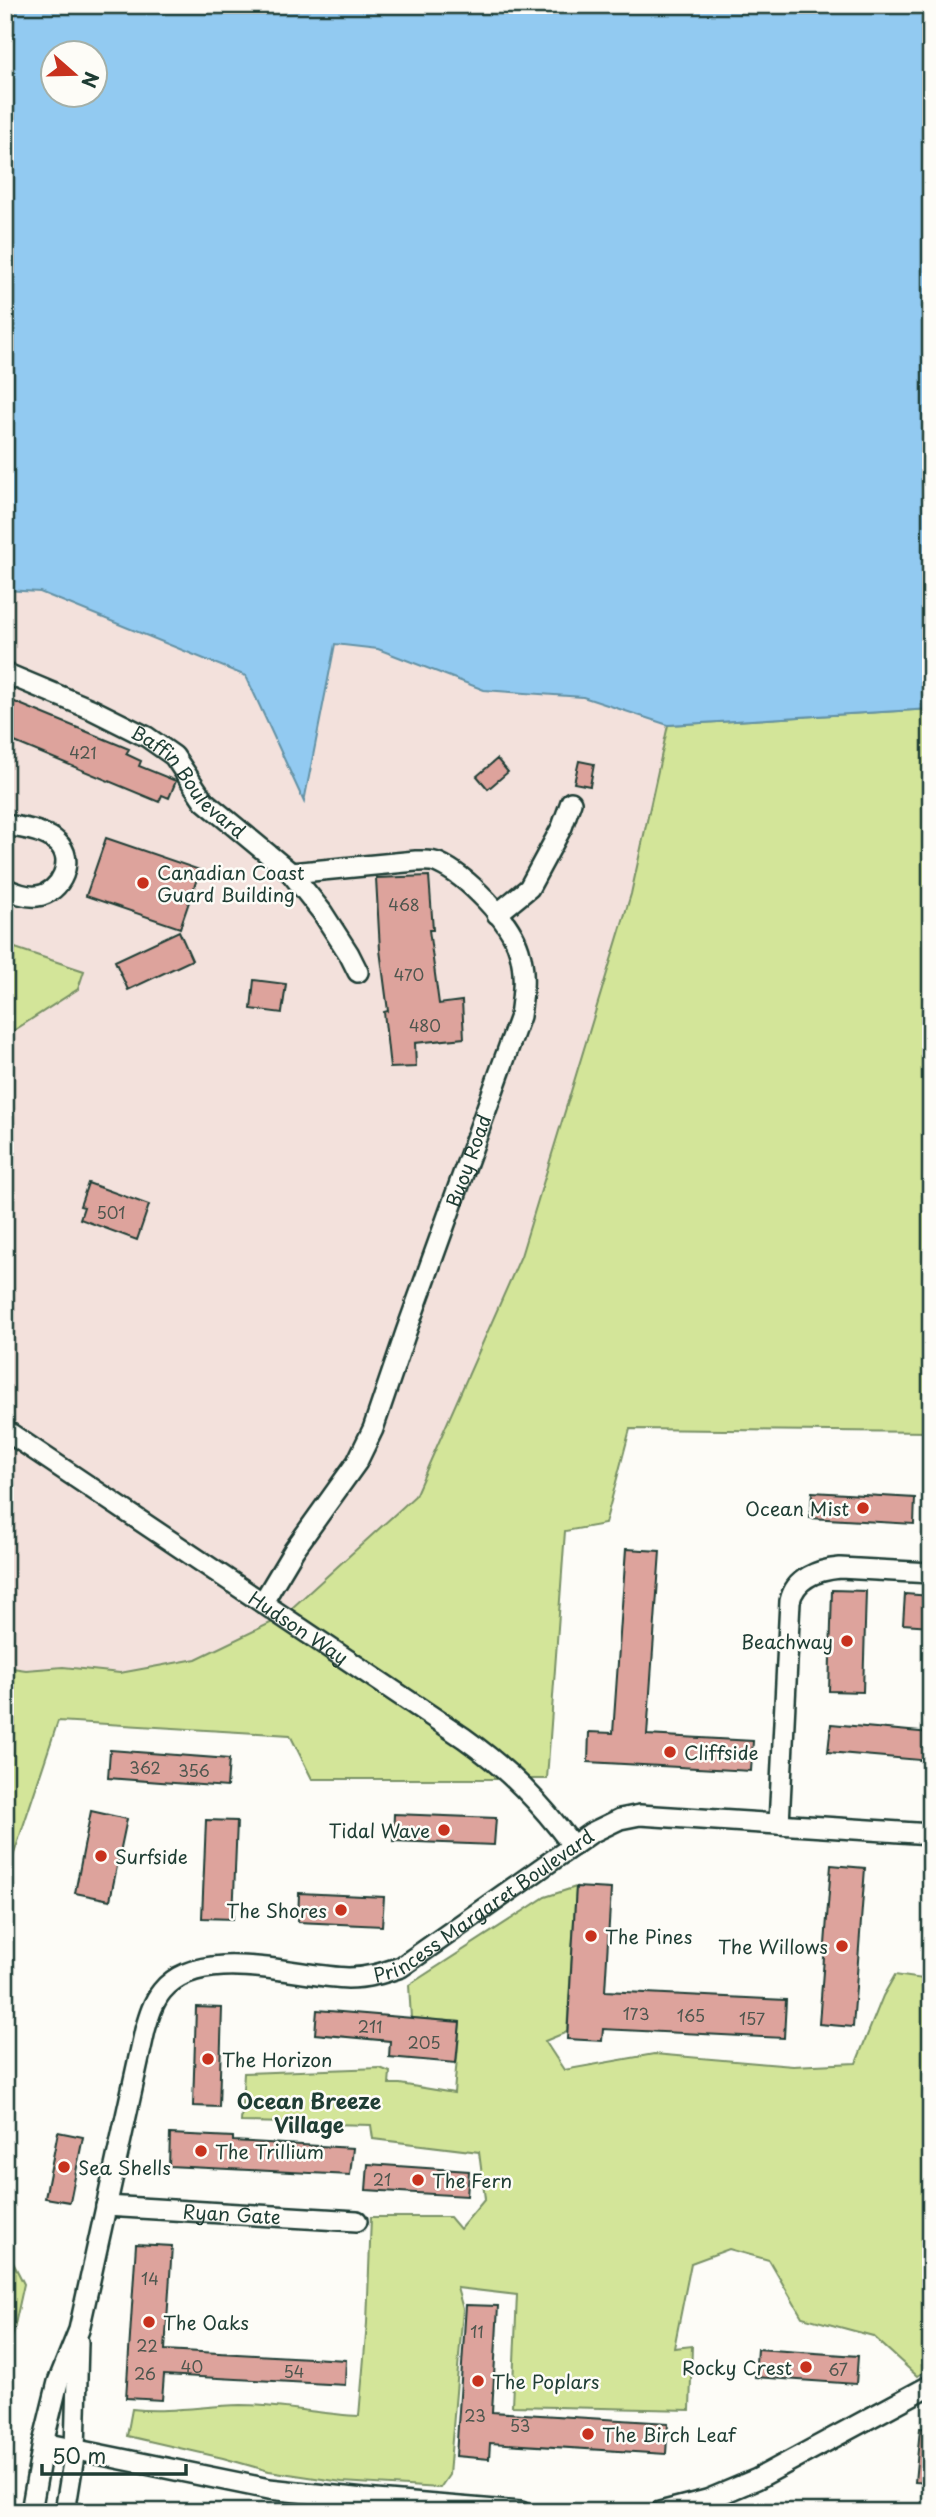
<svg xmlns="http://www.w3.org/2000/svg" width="936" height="2517" viewBox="0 0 936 2517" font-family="'Playpen Sans',sans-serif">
<rect width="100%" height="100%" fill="#fdfcf7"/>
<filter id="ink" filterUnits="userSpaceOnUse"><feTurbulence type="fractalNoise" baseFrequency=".0143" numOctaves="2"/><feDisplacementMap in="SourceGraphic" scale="14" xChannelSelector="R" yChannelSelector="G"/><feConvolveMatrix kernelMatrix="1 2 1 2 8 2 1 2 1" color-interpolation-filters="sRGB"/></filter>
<g filter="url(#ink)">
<path fill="#f3e1dc" d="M5,590L40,592L246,676L304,801L335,644L378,649L484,690L583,697L668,725L631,894L521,1256L415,1496L281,1618L196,1659L120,1673L63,1667L26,1670L5,1667Z"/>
<path fill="#d3e599" stroke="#799166" stroke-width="2" d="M931,709V1432L630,1429L605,1524L565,1531L547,1779H312L290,1735L58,1721L5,1881V1667L26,1670L63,1667L120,1673L196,1659L281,1618L415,1496L521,1256L631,894L668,725Z
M5,932L12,947L84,971L78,989L13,1031L5,1014Z
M576,1887L567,2032L545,2041L564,2070L654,2054L793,2066L856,2063L883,1996L895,1975L931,1980V2368L917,2376L873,2336L802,2317L769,2260L729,2249L691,2263L674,2348L692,2346L690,2410L512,2406L517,2295L457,2288L463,2309L449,2475L440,2488L342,2482L269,2471L223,2458L127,2436L132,2409C168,2413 204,2406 240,2405C280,2405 319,2414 359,2416L367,2323L371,2217H450L460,2229L485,2199L479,2152L373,2139L371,2125L241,2122L244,2073L380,2068L390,2072L389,2084H400L454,2093L460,2022L411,2018L409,1985L545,1897Z
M5,2247L24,2284L8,2356L5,2355Z"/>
<path fill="#92caf1" stroke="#6492a5" stroke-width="2" fill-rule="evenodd" d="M5,5H931V709L668,725L583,697L484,690L378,649L335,644L304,802L246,676L40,592L5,590ZM52,52H94V94H52Z"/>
<path fill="#dda39c" stroke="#1f3d34" stroke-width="2" d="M5,698L129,749L126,754L141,761L139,766L176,781L169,798L162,795L159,802L5,738Z
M497,759L508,772L488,789L477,776Z
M579,761L594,764L590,786L574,783Z
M106,838L200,870L180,928L86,896Z
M429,876L433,930H429L439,1004L462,1001L464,1038L415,1043L416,1067L390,1068L384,1012L388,1011L380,950L376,878Z
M179,931L192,960L128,990L115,961Z
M254,980L286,984L282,1013L251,1009Z
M88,1183L149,1205L137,1240L80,1219L84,1207L80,1206Z
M812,1492L915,1498L914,1524L810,1518Z
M626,1549L660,1551L647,1735L753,1741L751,1771L588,1762L589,1732L613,1733Z
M832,1590L866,1591L863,1692L829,1691Z
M905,1594L931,1596V1626L903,1624Z
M831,1724L931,1733V1761L828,1752Z
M110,1750L229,1759L227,1787L108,1778Z
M91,1811L127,1819L110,1900L75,1893Z
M394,1814L496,1818L494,1845L393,1841Z
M206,1820L237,1821L233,1919L202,1918Z
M831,1865L865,1868L853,2027L819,2024Z
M576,1887L611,1889L605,1991L786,2000L784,2038L603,2029L602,2041L567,2039Z
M299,1893L384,1897L382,1926L298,1922Z
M196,2007L222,2008L219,2107L193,2106Z
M317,2010L460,2022L456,2063L389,2057L390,2041L315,2034Z
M58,2132L83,2137L70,2202L45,2198Z
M170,2134L233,2137V2141L353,2148L350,2175L169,2166Z
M368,2164L469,2171L467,2196L366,2190Z
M136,2244L172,2246L165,2350L346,2360L345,2385L164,2375L162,2400L126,2398Z
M466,2305L498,2306L492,2412L668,2423L666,2454L490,2443L489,2459L456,2456Z
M757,2349L858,2356L856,2384L755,2377Z
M920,2428L931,2429V2483L915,2482Z"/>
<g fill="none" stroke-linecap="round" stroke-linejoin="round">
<defs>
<g id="minor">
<path id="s1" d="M5,673L91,709L147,737L174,756L204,801L291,873L322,912L349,954L358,972"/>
<path d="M5,825C20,827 46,831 57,842C76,859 62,893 37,896C27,897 14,893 5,888"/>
<path d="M497,914L529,888L562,827L571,802"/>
<path id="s2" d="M5,1430L464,1738C510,1771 539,1801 573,1846"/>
<path id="s3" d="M263,1602L294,1550L357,1462L373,1429L406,1332L520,1016C523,994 526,972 519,950C510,920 467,876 438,863C432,860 423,861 416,861L291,873"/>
<path d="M779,1824L790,1601C795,1578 818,1570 840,1568L931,1573"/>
<path id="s4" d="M106,2206L357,2221"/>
<path d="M43,2443L269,2489L364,2499L521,2512"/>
<path id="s5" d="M31,2512L43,2443L58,2382L79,2330L145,2030C149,2016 153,2002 162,1991C200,1944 297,1977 348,1978C367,1978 383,1973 401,1967L591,1833L620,1819L640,1815L931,1834"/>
<path d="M65,2512L75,2450L78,2342"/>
<path d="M660,2512L707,2500L757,2479L931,2385"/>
</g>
</defs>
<use href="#minor" stroke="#1f3d34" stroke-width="24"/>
<use href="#minor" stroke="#fdfcf7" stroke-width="19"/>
</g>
</g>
<g fill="#c8321e" stroke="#fdfcf7" stroke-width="2.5">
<circle cx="143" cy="883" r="7"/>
<circle cx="863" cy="1508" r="7"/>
<circle cx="847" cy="1641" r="7"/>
<circle cx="670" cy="1752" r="7"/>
<circle cx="444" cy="1830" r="7"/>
<circle cx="101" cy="1856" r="7"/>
<circle cx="341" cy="1910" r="7"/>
<circle cx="591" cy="1936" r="7"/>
<circle cx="842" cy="1946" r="7"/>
<circle cx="208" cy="2059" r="7"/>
<circle cx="201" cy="2151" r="7"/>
<circle cx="64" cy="2167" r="7"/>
<circle cx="418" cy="2180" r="7"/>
<circle cx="149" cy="2322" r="7"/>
<circle cx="806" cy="2367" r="7"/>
<circle cx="478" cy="2381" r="7"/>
<circle cx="588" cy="2434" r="7"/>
</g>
<g text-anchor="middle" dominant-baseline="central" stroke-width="5" stroke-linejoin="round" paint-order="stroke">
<g font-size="16" fill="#4e564e">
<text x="83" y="752">421</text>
<text x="404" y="904">468</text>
<text x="409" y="974">470</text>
<text x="425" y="1025">480</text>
<text x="111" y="1212">501</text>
<text x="145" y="1767">362</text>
<text x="194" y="1770">356</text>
<text x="636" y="2013">173</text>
<text x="691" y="2015">165</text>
<text x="752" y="2018">157</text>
<text x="370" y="2026">211</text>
<text x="424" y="2042">205</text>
<text x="382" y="2179">21</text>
<text x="150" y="2278">14</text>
<text x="477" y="2331">11</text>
<text x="147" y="2345">22</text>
<text x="192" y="2366">40</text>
<text x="838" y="2369">67</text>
<text x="294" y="2371">54</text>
<text x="145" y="2373">26</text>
<text x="475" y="2415">23</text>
<text x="520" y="2425">53</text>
</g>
<g font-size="19" fill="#1f3d34" stroke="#fdfcf7">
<text stroke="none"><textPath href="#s1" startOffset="217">Baffin Boulevard</textPath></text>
<text stroke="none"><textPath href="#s3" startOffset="490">Buoy Road</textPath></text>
<text stroke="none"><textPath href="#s2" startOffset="354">Hudson Way</textPath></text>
<text stroke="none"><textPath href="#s5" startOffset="889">Princess Margaret Boulevard</textPath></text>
<text stroke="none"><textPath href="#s4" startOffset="126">Ryan Gate</textPath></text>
</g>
<g font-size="19" fill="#1f3d34" stroke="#fdfcf7" text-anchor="start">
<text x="157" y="872">Canadian Coast<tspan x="157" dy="22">Guard Building</tspan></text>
<text x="849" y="1508" text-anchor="end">Ocean Mist</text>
<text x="833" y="1641" text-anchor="end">Beachway</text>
<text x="684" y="1752">Cliffside</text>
<text x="430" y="1830" text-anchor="end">Tidal Wave</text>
<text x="115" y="1856">Surfside</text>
<text x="327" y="1910" text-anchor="end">The Shores</text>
<text x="605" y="1936">The Pines</text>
<text x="828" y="1946" text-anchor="end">The Willows</text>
<text x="222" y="2059">The Horizon</text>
<text x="215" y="2151">The Trillium</text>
<text x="78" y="2167">Sea Shells</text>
<text x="432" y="2180">The Fern</text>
<text x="163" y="2322">The Oaks</text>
<text x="792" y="2367" text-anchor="end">Rocky Crest</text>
<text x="492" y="2381">The Poplars</text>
<text x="602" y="2434">The Birch Leaf</text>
</g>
<g font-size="21" font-weight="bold" fill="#1f3d34" stroke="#fdfcf7">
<text x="309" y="2100">Ocean Breeze<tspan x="309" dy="24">Village</tspan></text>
</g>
</g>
<rect width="936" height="2517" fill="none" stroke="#fdfcf7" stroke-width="28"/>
<rect x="14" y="14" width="908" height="2489" fill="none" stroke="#1f3d34" stroke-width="2.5" filter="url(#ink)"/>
<g transform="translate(74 74) rotate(110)"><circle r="33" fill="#fdfcf7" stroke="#a4b0a9" stroke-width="2"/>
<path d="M0-5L12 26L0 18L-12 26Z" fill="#c8321e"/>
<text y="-10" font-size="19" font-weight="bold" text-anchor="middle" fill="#1f3d34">N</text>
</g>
<path d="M42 2464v10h144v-10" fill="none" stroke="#1f3d34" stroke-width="3.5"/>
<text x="52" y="2464" font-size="21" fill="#1f3d34" stroke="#fdfcf7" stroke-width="5" paint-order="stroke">50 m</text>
</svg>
